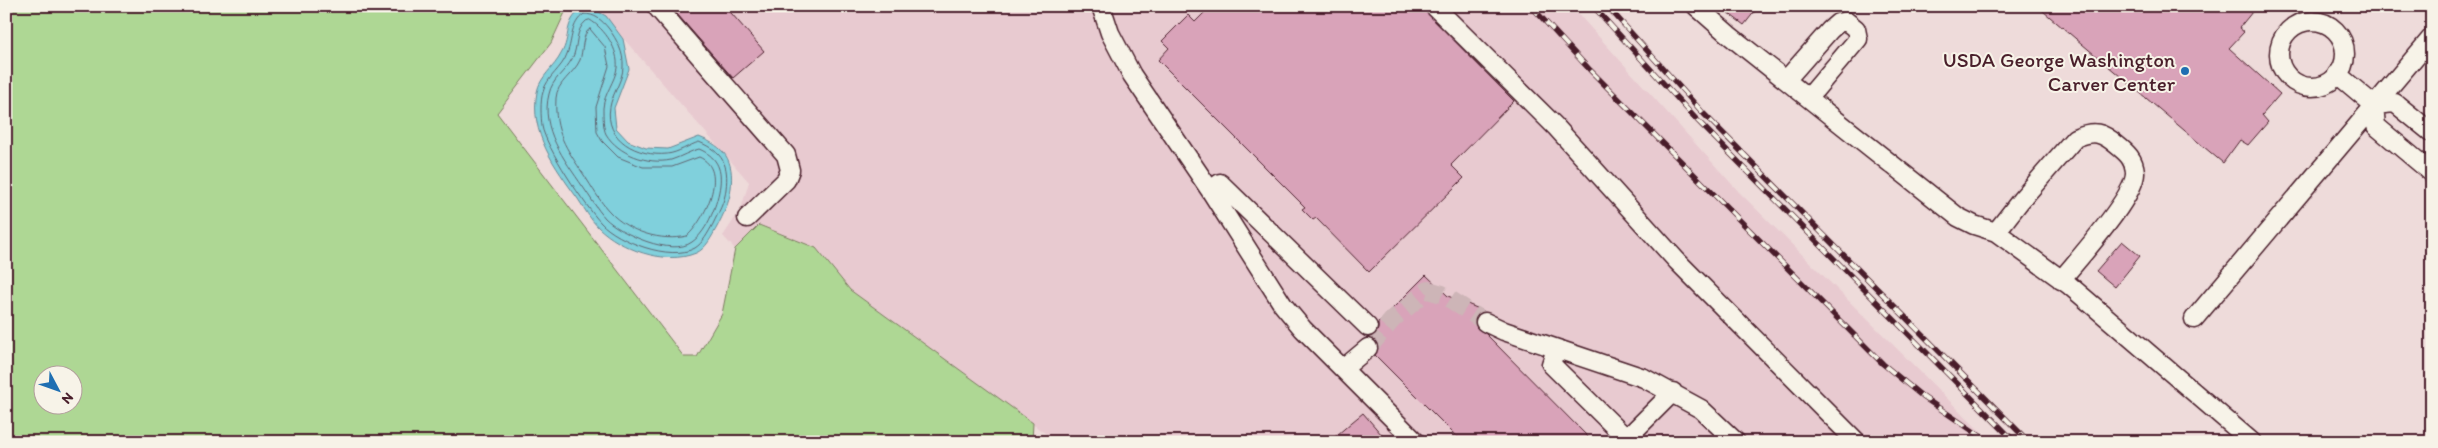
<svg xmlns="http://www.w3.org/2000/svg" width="2438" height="448" viewBox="0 0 2438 448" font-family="Itim,sans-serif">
<rect width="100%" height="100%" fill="#eedbda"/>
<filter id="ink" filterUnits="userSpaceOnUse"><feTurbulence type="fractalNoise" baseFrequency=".02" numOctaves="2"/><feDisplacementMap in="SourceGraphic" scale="10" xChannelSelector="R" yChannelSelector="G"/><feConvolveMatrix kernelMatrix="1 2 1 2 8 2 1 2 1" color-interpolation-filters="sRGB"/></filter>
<g filter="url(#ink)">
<path fill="#e8cad0" d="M595,6H1571L1739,192L1991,442H1057L850,290L816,248L760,225L735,249L723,236L741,209L749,182Z"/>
<path fill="#aed794" stroke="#7c7b60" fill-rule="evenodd" d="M6,6H568L551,43L497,113L684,357H697L722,314L735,249L759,225L816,248L850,290L1033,423L1032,442H6ZM42,376H72V406H42Z"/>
<path fill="#80d0dc" stroke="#6a8995" d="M583,8L593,9L606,16L623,39L629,69L614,108L616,128L628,141L646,148L668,149L699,137C725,147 734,160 731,188C730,202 723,215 717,227C712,236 706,249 696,253C665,266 620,249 598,227C590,219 584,208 578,199C555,167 529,133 537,92C540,76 554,68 561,54C572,36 562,23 583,8Z"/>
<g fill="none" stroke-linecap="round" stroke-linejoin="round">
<path stroke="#606672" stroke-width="1" d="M584,14C595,14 602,20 609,29C617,40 624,53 623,67C623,80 612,94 610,107C604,140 638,157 667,154C678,153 689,145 699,142C723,152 729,165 726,189C725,202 718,213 713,224C708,233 703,243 695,248C670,262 618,241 601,223C586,207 545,146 542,126C541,117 540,101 543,92C547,76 562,69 567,54C573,39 570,24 584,14Z
M590,20C605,29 619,50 617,68C615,81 604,94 603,108C603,115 603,128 606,134C618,154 648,165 671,160C681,157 690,151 699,149C716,156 722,168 720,185C718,202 708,231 692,242C672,257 621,234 605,218C597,209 590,197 583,187C564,159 540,129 549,94C552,79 565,72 572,59C579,46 574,31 586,21Z
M590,29L605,47L609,66L596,107L597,132L602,141L618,157L643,167H672L699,157C730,170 704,221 687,236C662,242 628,232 610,212C600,202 592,187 584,175C566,148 554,132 556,98C557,82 574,74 580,60C583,52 582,32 590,29Z"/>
</g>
<path fill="#d9a3b9" stroke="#4a1f2b" d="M670,6H725L764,51L733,78Z
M1211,6H1420L1514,101L1451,165L1464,178L1369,272L1316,218L1313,220L1302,209L1305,207L1158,60L1169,48L1162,41L1188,15L1195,22Z
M1719,6H1759L1744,25Z
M2037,6H2257L2239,28L2244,32L2229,48L2280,94L2262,115L2268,122L2248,145L2240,140L2223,163Z
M2122,241L2140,256L2115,287L2096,271Z
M1426,275L1448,296L1484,311L1475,318L1477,328L1486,334L1593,442H1462L1375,355L1378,347L1376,341L1371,338L1362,340L1375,335L1378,329V323Z
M1363,413L1388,442H1329L1352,422Z"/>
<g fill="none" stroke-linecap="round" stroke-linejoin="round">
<path stroke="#cdb5b7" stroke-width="18" stroke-dasharray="18 9" stroke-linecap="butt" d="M1368,348L1393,319L1428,290L1442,294L1485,322"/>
<defs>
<path id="minor" d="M656,6L786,155L790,170L786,180L747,218
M1101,6L1110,33L1132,75L1210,190L1283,305L1303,329L1416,442
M1434,6L1555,126L1677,261L1857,442
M1696,6L1729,35L1958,217L1974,225L1996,232L2069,285L2252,442
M2279 54a33 33 0 1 1 66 0a33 33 0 1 1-66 0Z
M2337,74L2374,105L2376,126L2432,173
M1786,80L1830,30L1838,23L1846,21L1856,29L1858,39L1809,97
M2374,105L2395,103L2432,133
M1210,190L1220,183L1368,327
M1996,232L2021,200L2075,138C2094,130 2102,132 2117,145C2127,153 2134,159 2135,172C2137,195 2077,260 2061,280
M2194,319L2432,37
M1485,322L1504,331L1644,378L1701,409L1736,442
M1556,349L1551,364L1627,439
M1344,368L1368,348
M1623,442L1673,392"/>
</defs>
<use href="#minor" stroke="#4a1f2b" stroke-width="21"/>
<use href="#minor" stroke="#f7f3e8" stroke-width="18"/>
<defs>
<path id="rail" d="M1531,6L1590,70L1883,364L1923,397L1989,442
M1593,6L1697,120L2015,442
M1607,6L1704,114L2029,442"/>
</defs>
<use href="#rail" stroke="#4a1f2b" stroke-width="5.5"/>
<use href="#rail" stroke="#f7f3e8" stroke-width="4" stroke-dasharray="11" stroke-linecap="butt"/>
</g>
</g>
<circle fill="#1f6fb2" stroke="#f7f3e8" stroke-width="2" cx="2185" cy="71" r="5"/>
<g text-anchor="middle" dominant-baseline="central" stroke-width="4" stroke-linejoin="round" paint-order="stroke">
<g font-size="21" fill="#4a1f2b" stroke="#f7f3e8" text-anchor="end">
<text x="2175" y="59">USDA George Washington<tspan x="2175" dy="24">Carver Center</tspan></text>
</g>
</g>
<rect width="2438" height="448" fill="none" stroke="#f7f3e8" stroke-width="25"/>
<rect x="12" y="12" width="2413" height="423" fill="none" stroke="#4a1f2b" stroke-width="2" filter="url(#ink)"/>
<g transform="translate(58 390) rotate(131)"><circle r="24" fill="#f7f3e8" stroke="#b29e9c"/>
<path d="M0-4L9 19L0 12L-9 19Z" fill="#1f6fb2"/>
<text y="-8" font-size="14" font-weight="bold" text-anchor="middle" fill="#4a1f2b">N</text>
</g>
</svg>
